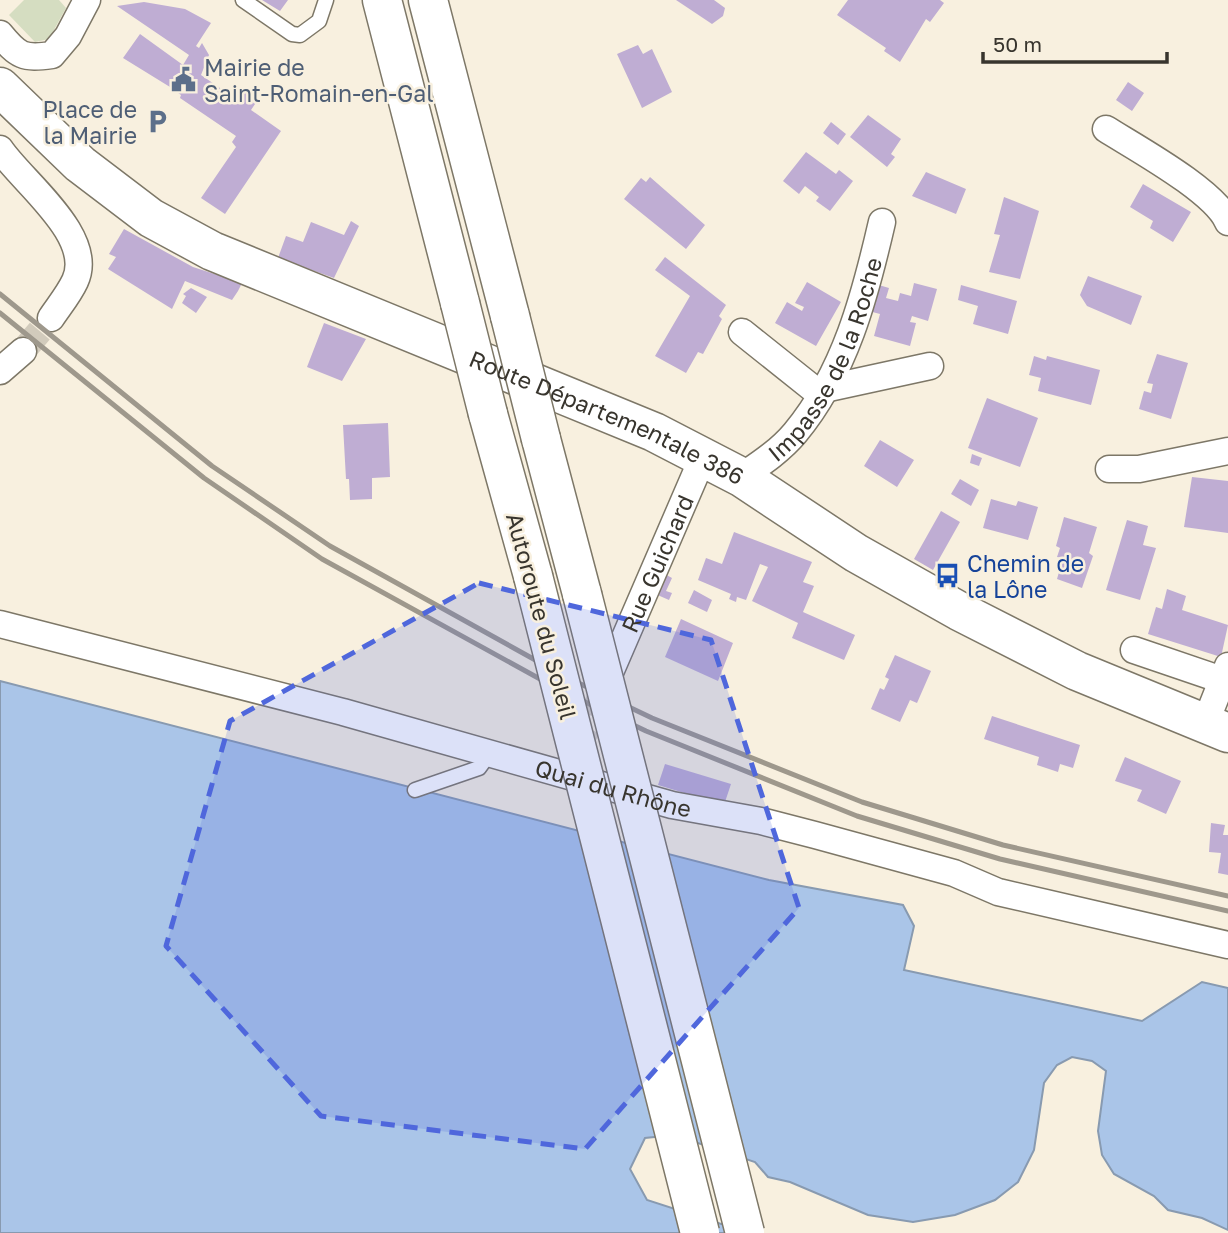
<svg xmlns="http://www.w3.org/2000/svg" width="1228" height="1233" viewBox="0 0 1228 1233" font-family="'Golos Text',sans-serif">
<rect width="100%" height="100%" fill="#f8f0df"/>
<path fill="#d5ddc1" d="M24,0H59L66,8L49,39L35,42L9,15Z"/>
<path fill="#aac5e8" stroke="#889ab0" stroke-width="2" d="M0,681L769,880L903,905L914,926L904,970L1142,1021L1202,982L1228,988V1230L1202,1218L1168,1210L1154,1196L1114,1174L1102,1155L1098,1131L1106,1071L1092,1061L1072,1057L1057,1065L1044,1083L1034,1150L1018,1182L995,1200L955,1215L913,1222L868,1215L790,1182L768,1177L755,1162L674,1135L645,1138L630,1169L647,1200L749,1233H0Z"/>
<path fill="#bfadd3" d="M262,0H288L280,11Z
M676,0H714L725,8L723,16L712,24Z
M848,0H940L944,3L930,22L926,19L900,62L884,51L886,48L837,15Z
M144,2L185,9L211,23L196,46L199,48L202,43L209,55L201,75L239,101L247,90L259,98L251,110L281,131L225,214L201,198L236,147L232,142L236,136L180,98L181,95L170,87L123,58L140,34L183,65L189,55L117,6Z
M638,45L643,54L652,49L672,92L642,108L617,54Z
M1128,82L1144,93L1132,111L1116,100Z
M868,115L901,139L891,154L895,157L887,167L850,137Z
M831,122L846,134L838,145L823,133Z
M806,152L836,174L839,170L853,181L830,211L816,201L819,197L805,186L799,194L783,181Z
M926,172L966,189L956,214L912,196Z
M650,177L705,225L686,249L624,199L641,178L646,182Z
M1143,184L1191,212L1173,242L1150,228L1153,221L1130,207Z
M1004,197L1039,211L1020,279L989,272L1000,235L994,234Z
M351,221L359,226L334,278L278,258L286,236L303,242L311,222L344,235Z
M124,229L193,267L242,283L238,291L232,300L185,281L172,309L108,269L116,257L109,254Z
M665,257L726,305L719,316L722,319L703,354L698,352L686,373L655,356L690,296L655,270Z
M1088,276L1142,296L1131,325L1087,306L1080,295Z
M807,282L841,302L816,346L775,323L787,302L802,311L804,307L795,303Z
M872,283L889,288L886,298L898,301L900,293L911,296L914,283L937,289L928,321L912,316L910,322L916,323L910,346L874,336L880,314L865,310Z
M961,285L1017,301L1008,334L973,324L978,306L958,300Z
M191,288L207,297L196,313L182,303L186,296L183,294Z
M324,323L366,339L342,381L307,367Z
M1157,354L1188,363L1171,419L1139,409L1144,391L1151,393L1153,384L1147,383Z
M1034,356L1046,360L1047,356L1100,370L1091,405L1038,391L1041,378L1029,375Z
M987,398L1038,418L1020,467L968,448Z
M388,423L390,477L372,478V499L350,500L349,479H346L343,425Z
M880,440L914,460L897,487L864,466Z
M972,454L982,458L979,466L970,463Z
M1192,477L1228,481V533L1184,527Z
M960,479L979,490L971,506L951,494Z
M991,499L1016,506L1018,501L1038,507L1028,540L983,528Z
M941,511L960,522L933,570L914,559Z
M1064,517L1097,527L1089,553L1093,556L1082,588L1057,579L1063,558L1057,557L1060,548L1056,546Z
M1127,520L1148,526L1143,545L1156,548L1140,600L1106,590Z
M734,532L812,562L803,582L814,586L803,612L855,635L844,660L792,638L798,623L752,601L768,567L760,564L746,600L737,597L736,602L729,599L731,594L698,580L706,558L722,564Z
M663,573L672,578L666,591L672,593L669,600L653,593Z
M1167,589L1186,596L1182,610L1228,625L1221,657L1148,634L1156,607L1162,609Z
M694,590L712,600L707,612L688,603Z
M681,619L733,643L718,681L665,657Z
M895,655L931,671L917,703L910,700L900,722L871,709L880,688L884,690L889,679L885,677Z
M992,716L1080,745L1073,768L1060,764L1058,772L1037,765L1039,757L984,739Z
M1125,757L1181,781L1166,814L1137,801L1142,790L1115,781Z
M665,764L731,784L724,805L658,785Z
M1211,823L1225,825L1223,835H1228V875L1218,873L1221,853L1209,852Z"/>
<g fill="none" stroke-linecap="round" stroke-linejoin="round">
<path stroke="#d2cbbc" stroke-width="26" stroke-dasharray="26 13" stroke-linecap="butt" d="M23,351L51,318
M577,752L608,678"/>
<defs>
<path id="service" d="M243,0L292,34L300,35L319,21L326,0
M415,790L479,768L489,754"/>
<g id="minor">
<path d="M0,34C18,56 23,59 52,55L68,36L87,0"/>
<path d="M1106,129C1136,148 1215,191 1228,222"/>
<path d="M0,149C22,182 96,236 75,281C69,294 59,306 51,318"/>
<path d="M742,332L821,395"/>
<path d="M0,371L23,351"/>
<path d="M824,389L930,366"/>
<path d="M1109,469H1139L1228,451"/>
<path id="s1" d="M741,477C760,464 780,451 795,433C845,373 865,296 882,222"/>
<path id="s2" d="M0,624L343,712L672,805L761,821L815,835L954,873L998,892L1228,945"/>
<path d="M1134,650L1228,682"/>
<path id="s3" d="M611,670L703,457"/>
<path d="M1205,724L1228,666"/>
</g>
<g id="primary">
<path id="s4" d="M0,87L80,164L151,218L212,251L654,432L741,477L856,553L959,611L1077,671L1228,733"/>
</g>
<path id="motorway" d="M382,0L460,303
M428,0L510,316
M488,414L533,576
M541,439L582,594"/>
</defs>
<use href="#service" stroke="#7d7767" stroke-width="17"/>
<use href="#minor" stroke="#7d7767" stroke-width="29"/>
<use href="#primary" stroke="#7d7767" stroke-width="41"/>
<use href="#motorway" stroke="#7d7767" stroke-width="41"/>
<use href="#service" stroke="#fff" stroke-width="14"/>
<use href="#minor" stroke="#fff" stroke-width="26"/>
<use href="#primary" stroke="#fff" stroke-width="38"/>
<use href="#motorway" stroke="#fff" stroke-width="38"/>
<path stroke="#9e988c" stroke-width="5" d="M0,294L212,466L330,546L566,677L652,718L862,802L1003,845L1228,896
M0,313L204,478L322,559L560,690L646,731L857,816L1000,859L1228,911"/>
<defs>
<path id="motorway-bridge" d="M460,303L488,414
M510,316L541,439
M533,576L700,1233
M582,594L745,1233"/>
</defs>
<use href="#motorway-bridge" stroke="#7d7767" stroke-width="41" stroke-linecap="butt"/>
<use href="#motorway-bridge" stroke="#fff" stroke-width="38"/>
</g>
<path fill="#4f67dc" fill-opacity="0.2" stroke="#4f67dc" stroke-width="5" stroke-dasharray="14 9" stroke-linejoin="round" d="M479,583L711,640L799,908L585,1149L321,1116L166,946L230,721Z"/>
<defs>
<symbol id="civic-bare" viewBox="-9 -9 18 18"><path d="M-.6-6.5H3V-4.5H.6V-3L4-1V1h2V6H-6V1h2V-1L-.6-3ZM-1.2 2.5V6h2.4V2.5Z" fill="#5c6f8a" stroke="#f8f0df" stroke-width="2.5" paint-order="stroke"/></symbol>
<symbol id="parking-bare" viewBox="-9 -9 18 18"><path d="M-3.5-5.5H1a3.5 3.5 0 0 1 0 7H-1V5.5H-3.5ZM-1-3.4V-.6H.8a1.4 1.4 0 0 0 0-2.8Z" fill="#5c6f8a" stroke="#f8f0df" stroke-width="2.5" paint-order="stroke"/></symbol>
<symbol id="bus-bare" viewBox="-9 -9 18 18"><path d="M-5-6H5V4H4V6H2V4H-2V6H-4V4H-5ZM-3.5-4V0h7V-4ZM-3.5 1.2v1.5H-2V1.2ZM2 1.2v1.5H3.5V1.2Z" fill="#1a4fb4" stroke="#f8f0df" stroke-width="2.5" paint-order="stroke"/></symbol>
</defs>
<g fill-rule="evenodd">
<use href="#civic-bare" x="166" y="62" width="35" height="35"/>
<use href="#parking-bare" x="140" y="104" width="35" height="35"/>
<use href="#bus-bare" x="930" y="558" width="35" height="35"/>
</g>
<g text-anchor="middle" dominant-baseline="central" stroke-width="5" stroke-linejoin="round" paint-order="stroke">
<g font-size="23" fill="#4e5e75" stroke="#f8f0df" text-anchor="start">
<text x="204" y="67">Mairie de<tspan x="204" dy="26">Saint-Romain-en-Gal</tspan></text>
<text x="137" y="109" text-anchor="end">Place de<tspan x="137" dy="26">la Mairie</tspan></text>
</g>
<g font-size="23" fill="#38352e" stroke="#f8f0df">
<text stroke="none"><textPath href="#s1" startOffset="150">Impasse de la Roche</textPath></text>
<text stroke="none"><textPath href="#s4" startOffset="698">Route Départementale 386</textPath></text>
<text stroke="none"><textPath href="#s3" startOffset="116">Rue Guichard</textPath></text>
<text transform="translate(542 616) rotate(75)">Autoroute du Soleil</text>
<text stroke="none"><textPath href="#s2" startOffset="635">Quai du Rhône</textPath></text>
</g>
<g font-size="23" fill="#164399" stroke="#f8f0df" text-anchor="start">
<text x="967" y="563">Chemin de<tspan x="967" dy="26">la Lône</tspan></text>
</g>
</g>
<path d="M983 52v10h184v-10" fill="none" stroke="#38352e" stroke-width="3.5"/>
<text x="993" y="52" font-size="21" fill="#38352e" stroke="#f8f0df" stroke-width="5" paint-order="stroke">50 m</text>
</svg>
